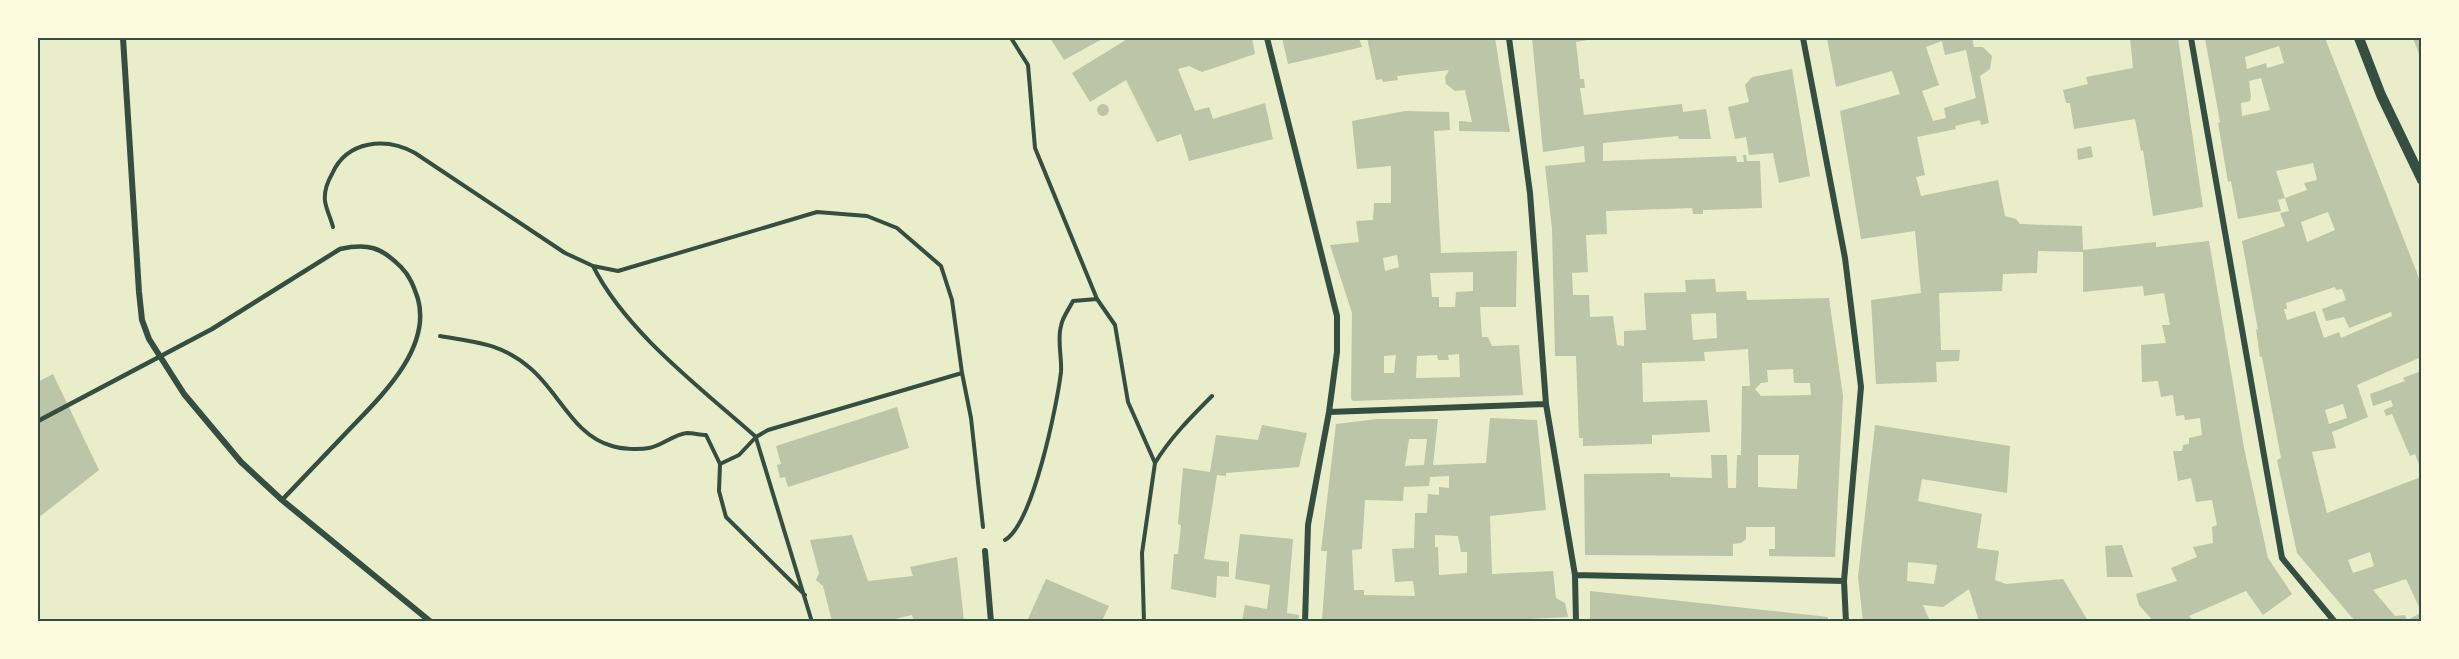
<svg xmlns="http://www.w3.org/2000/svg" width="2459" height="659" viewBox="0 0 2459 659" font-family="'Open Sans',sans-serif">
<rect width="100%" height="100%" fill="#e9edc9"/>
<path fill="#bcc5a7" fill-rule="evenodd" d="M1050,38H1104L1064,60Z
M1129,38H1252L1255,54L1202,72L1189,66L1178,69L1195,111L1209,107L1213,119L1265,103L1273,139L1189,161L1181,134L1157,142L1126,80L1090,102L1072,73Z
M1282,38H1359L1362,47L1288,64Z
M1367,38H1495L1510,132L1459,131V121L1472,122L1465,90L1455,91L1446,84L1445,77L1449,70L1397,76L1398,80L1383,82L1382,79L1376,80Z
M1532,38H1601L1576,42L1580,79H1584L1585,88H1580L1584,115L1682,104L1683,112L1706,109L1711,139H1679L1678,136L1603,143V161L1736,156L1737,162H1744L1743,155H1746L1747,161H1760L1762,208L1703,210V214H1693L1692,208L1606,211L1607,234L1586,235L1588,272L1572,273L1573,295H1589L1590,317L1613,316L1617,345L1624,346V331L1646,330L1644,293L1686,292L1685,280L1715,279L1716,292L1746,291L1747,300L1829,298L1843,396L1835,557L1769,556V549H1775V527H1746V539L1741,543L1733,544V556L1585,555L1584,474L1670,473V477L1712,478L1711,455H1727L1728,488H1736L1737,455H1741L1742,386H1750L1748,349L1704,352L1705,361L1642,363L1643,402L1707,400L1710,432L1652,435V444L1583,446V438H1579L1576,356H1555L1552,229L1545,166L1585,162L1584,146L1543,152ZM1716,313L1717,338L1693,340L1691,314ZM1793,369L1794,383H1810L1811,395L1761,396L1755,389L1761,383L1768,382L1767,370ZM1758,455H1799L1797,489L1758,487Z
M1827,38H1972L1974,47H1983L1992,56L1990,69L1980,76L1989,123L1981,125L1980,120L1955,126L1956,129L1917,137L1925,175L1916,177L1921,196L1998,180L2005,216L2016,219L2020,224L2082,226L2083,250L2156,242V247L2209,241L2244,448L2268,558L2292,594L2263,615L2246,591L2189,616L2193,621H2153L2139,605L2136,594L2177,581L2171,568L2197,557L2193,547L2213,543L2212,527L2217,525L2212,500L2196,502L2191,478L2178,481L2173,451H2182L2183,445L2189,444V438L2202,435L2200,418L2185,420L2184,415L2176,416L2173,395L2161,397L2158,381L2142,382L2141,345L2166,343L2162,325H2170L2164,293L2144,296L2143,286L2083,292V252L2038,251L2037,273L2003,274L2002,291L1939,293L1941,350H1960L1959,361L1936,362L1937,382L1876,384L1871,300L1921,293L1915,231L1861,239L1840,111L1900,94L1892,71L1836,87ZM1942,41L1945,55L1966,50L1976,98L1944,108L1946,118L1933,121L1922,91L1939,85L1926,47Z
M2130,38H2178L2203,207L2153,216L2143,150L2141,151L2135,119L2074,129L2070,103H2066L2063,90L2088,84L2086,77L2133,68Z
M2205,38H2325L2417,273L2421,285V363L2419,358L2357,385L2368,417L2332,432L2336,448L2312,452L2327,513L2421,477V611L2406,579L2373,590L2395,616L2405,615L2407,620L2421,613V621H2355L2297,553L2277,460L2281,458L2262,357H2260L2256,329L2258,330L2242,241L2285,226L2280,213L2289,211L2285,198L2307,190L2304,183L2317,180L2313,163L2276,171L2285,198L2278,200L2281,211L2238,219L2231,181L2228,182L2218,123L2220,122ZM2279,46L2284,63L2267,68L2266,63L2247,69L2245,57ZM2261,78L2270,110L2242,116L2241,103L2250,101L2251,97L2249,81ZM2328,212L2335,230L2307,242L2301,222ZM2335,287L2336,290L2342,289L2346,300L2322,309L2326,321L2344,317L2349,328L2391,312L2392,316L2341,338L2339,332L2324,338L2315,311L2287,320L2284,309H2287L2286,303ZM2343,404L2347,418L2329,424L2325,410ZM2370,552L2374,566L2353,573L2348,560Z
M2413,38H2421V59Z
M1792,69L1810,176L1779,183L1773,153L1749,155L1746,137L1735,139L1728,107L1749,102L1745,85L1752,77Z
M1097 110a6 6 0 1 1 12 0a6 6 0 1 1-12 0Z
M1405,111L1449,112L1450,130L1434,131L1441,253L1517,251L1516,307H1480L1482,337H1488L1492,346L1519,345L1523,395L1353,401L1351,399L1352,313L1330,245L1359,242L1356,221L1373,220L1374,203H1391V166L1357,169L1352,121ZM1397,255L1399,267L1385,271L1383,258ZM1473,272V291L1456,292L1455,307H1439V297H1432L1430,273ZM1459,354L1460,377L1416,378L1417,356L1437,355L1438,360H1449L1448,355ZM1396,355L1394,373H1384V356Z
M2091,146L2093,157L2078,160L2077,149Z
M2421,371V470L2415,454L2410,456L2392,414L2386,416L2384,410L2393,406L2391,400L2373,406L2370,394L2405,381L2403,378Z
M53,374L99,470L38,518V382Z
M897,407L909,448L788,487L785,477L780,478L777,465L781,464L776,446Z
M1490,418L1537,420L1546,510L1490,516L1492,574L1553,571L1556,598L1565,603L1568,617L1491,621H1322L1327,551H1321L1336,424L1377,419H1438L1433,465L1486,463ZM1409,439H1427L1424,465L1405,466ZM1449,476V488L1439,487V495L1428,494L1427,513H1415L1414,548L1392,549L1395,582L1413,581L1415,596L1364,595V590H1354L1352,550L1362,549L1365,500L1403,501L1404,487L1429,486L1430,477ZM1435,535L1458,536L1461,552H1467V573L1439,575L1438,547H1435Z
M1262,425L1307,433L1299,467L1226,473V476L1217,475L1204,559L1229,562V577L1217,576L1216,598L1171,589L1174,554H1178L1181,525L1178,524L1183,468L1210,472L1216,435L1258,440Z
M1875,425L2010,446L2007,493L1922,479L1918,501L1982,514L1977,548L1999,551L1995,580L2006,584L2063,579L2088,621H1979L1969,589L1943,607L1923,605L1929,619L1926,621H1863L1858,577ZM1908,562L1937,565L1934,584L1907,581Z
M1240,534L1293,539L1287,613L1299,615L1298,621H1242L1245,605L1267,609L1270,585L1235,579Z
M852,535L868,581L913,576L910,567L957,557L964,621H914L912,615L895,619L896,621H832L823,586L816,580L819,573L810,540Z
M2122,545L2133,577H2107L2105,546Z
M1046,579L1109,606L1102,621H1027Z
M1590,591L1828,617V621H1590Z"/>
<g fill="none" stroke-linecap="round" stroke-linejoin="round">
<path stroke="#344e41" stroke-width="4" d="M1011,38L1028,65L1035,148L1097,299L1115,325L1128,402L1155,463L1142,553L1144,622
M333,227C331,219 326,209 325,201C324,192 328,181 332,174C347,140 386,137 415,153L565,253L593,266L618,271L817,212L867,216L897,228L941,266L952,300L962,373L971,418L983,527
M593,266C626,332 701,388 756,437
M440,336C475,342 501,343 530,368C559,392 573,435 612,446C621,449 639,450 649,448C662,446 674,434 687,433C693,433 700,435 706,435L720,464L719,491L726,517L805,595
M756,438L812,622
M1155,463C1170,438 1191,417 1212,396
M720,464L739,455L756,437L768,430L962,373
M1005,540C1033,524 1057,405 1061,372C1062,357 1057,340 1061,326C1062,318 1069,309 1073,301L1097,299"/>
<path stroke="#344e41" stroke-width="4.5" d="M38,421L212,329L340,249C368,243 381,247 401,267C410,276 414,287 418,299C432,351 377,400 345,434C324,456 303,478 282,500"/>
<path stroke="#344e41" stroke-width="6" d="M123,38L139,292L142,320L149,339L184,394L241,462L282,500L431,622
M1267,38L1337,316V352L1329,412L1308,525L1305,622
M1509,38L1530,193L1546,404L1575,575L1576,622
M1803,38L1845,258L1861,387L1844,581L1846,622
M2191,38L2282,558L2335,622
M1329,412L1546,404
M985,551L991,622
M1575,575L1844,581"/>
<path stroke="#344e41" stroke-width="10" d="M2359,38L2381,95L2422,180"/>
</g>
<rect width="2459" height="659" fill="none" stroke="#fefae0" stroke-width="78"/>
<rect x="39" y="39" width="2381" height="581" fill="none" stroke="#344e41" stroke-width="2"/>
</svg>
